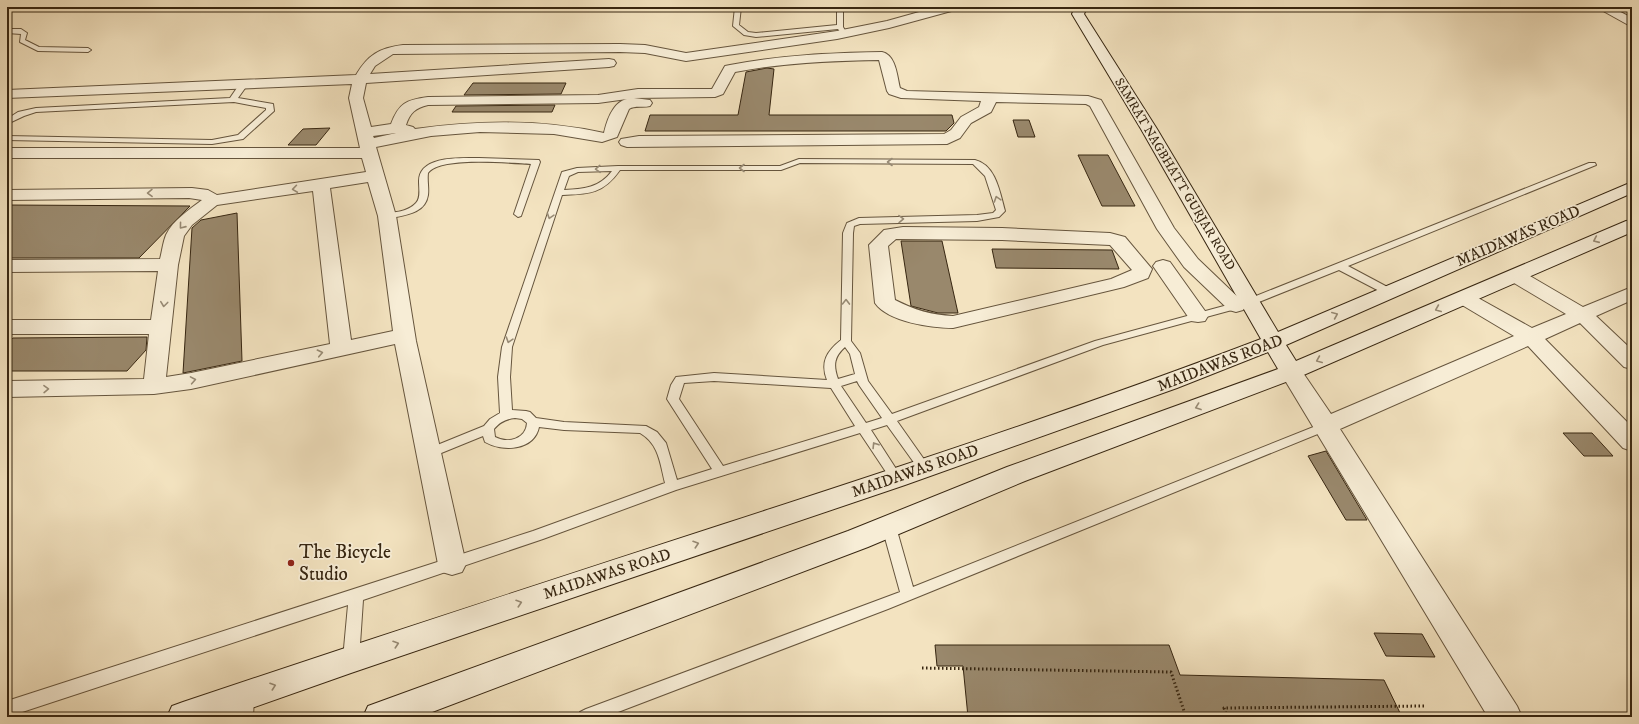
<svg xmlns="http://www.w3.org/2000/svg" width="1639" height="724" viewBox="0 0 1639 724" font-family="'IM FELL DW Pica',serif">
<rect width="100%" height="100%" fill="#f3e3c0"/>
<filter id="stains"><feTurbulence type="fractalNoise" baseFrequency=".005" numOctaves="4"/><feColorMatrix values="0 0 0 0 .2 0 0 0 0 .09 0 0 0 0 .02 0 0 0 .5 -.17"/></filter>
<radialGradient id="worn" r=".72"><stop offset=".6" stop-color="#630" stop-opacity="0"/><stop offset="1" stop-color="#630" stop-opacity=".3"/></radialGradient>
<path fill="#99886c" stroke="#372611" d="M767,68L774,69L769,115H952L954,123L946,131H645L650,115H738L746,72Z
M473,83H566L561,94L464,95Z
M555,105L552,112H452L456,106Z
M1013,120H1029L1035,137H1018Z
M330,128L316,145H288L303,129Z
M1078,155H1108L1135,206H1102Z
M7,205L190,206L139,258H7Z
M237,213L242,361L183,373L192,228L201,220Z
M901,241H942L958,313H938L911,306Z
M992,249L1112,250L1119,269L996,268Z
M147,337L146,350L127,371H7V343L13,338Z
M1563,433H1592L1613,456H1584Z
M1326,451L1367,520H1346L1308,456Z
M1374,633L1422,634L1435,657L1386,656Z
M935,645H1169L1180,675L1384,680L1402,717H968L963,666H937Z"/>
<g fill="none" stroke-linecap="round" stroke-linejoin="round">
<defs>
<path id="lane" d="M735,7H741L739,25L748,32L756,33L837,25V7H843V27L846,32L841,33L838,29L756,37L744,35L733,26Z
M7,29H21L27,33L25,40L39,47L88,48L91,50L88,52L38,51L20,42L21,34L7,33Z
M241,82L248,84L238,98L273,104L274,111L243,139L212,144L7,140V136L212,140L238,135L266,110V108L234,102L36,112L24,116L7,124V119L18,112L36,108L230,98Z
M479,158L539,160L540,162L521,216L518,217L514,214L531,164C511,163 439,156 428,173C427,181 429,188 428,195C425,215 402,215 387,219L383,216L384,214C394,212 408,212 416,203C421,198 419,189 419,182C418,155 461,158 479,158Z
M799,159L975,160C996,165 1000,193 1005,211L999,217L977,221L860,224L854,226L853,233L851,341L860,353L868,381L892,414L1095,341L1246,300L1589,163H1595L1596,165L1348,266L1393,290L1394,292L1393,294H1385L1339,270L1254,304L1103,345L897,421L928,465L930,468L928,471H920L887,425L871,430L900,475L902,478L900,481L896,483L892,481L860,433L676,490L543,539L363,600L359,659L356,664L351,666L346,664L343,659L348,605L7,717V701L533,531L665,483C660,463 659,444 640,433L564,430L539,427C534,451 502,452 485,442L483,436L429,458L425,456L423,453L425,450L484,426L490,419L500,413L498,377L502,347L562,172L577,168L618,166H780ZM800,163L973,164L985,176L996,210L993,213L977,215L859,218L847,223L843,233L841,340C827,351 820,362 827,380L714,373L676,377L671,385L667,399L712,469L677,480L666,443L657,432L646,426L564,422L536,418L530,412L526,411L512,410L510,377L512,347L562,195C589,194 603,194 620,170H781ZM612,171C599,188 584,189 564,190L569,176L578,172ZM845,347L850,354L855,374L838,379C833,365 834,357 845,347ZM714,381L831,388L855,426L723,466L679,399L684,383ZM857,381L859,385L882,418L866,423L841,386ZM515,418L522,419L527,423C526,439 508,444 495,437L494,429C500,422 506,419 515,418Z
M1326,422L1330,423L1332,426L1330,429L888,609L605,717H578L580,712L586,709L900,592L882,527L884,523L889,522L894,523L896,527L913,587Z
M246,690L252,692L254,697L253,717H237L238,697L240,692Z"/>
<path id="street" d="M937,7H957L955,10L889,28L837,39L686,61L645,53L620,52L393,54L375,66L370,74L609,59L614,60L616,63L614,66L609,67L366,83L363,98L371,127L391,124C399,103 406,100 428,97L598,95L638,89H712L725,66L730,65C781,55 831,53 882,52C896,55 897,76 900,88L907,91L1088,96L1101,100L1174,228L1198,259L1243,302L1246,306L1243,310L1236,312L1229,310L1184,267L1157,229L1090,106L1086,104L996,102L991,112L971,123L960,138L947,144L627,147L621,145L619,142L621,139L639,136L944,134L951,130L961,117L979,107L981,101L901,98L889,94L887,91L879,60C830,61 783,63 735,72L723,94L715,97L634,98L650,100L652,103L650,106C643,108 635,105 629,109L617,137L602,142L554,134L480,132L431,136L376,147L396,216L416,341L466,564L462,572L452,575L442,572L438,564L395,344L191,389L154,394L7,397V381L144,379L149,334H7V320H151L158,271L7,272V260L160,259C162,252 163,242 166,235C173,220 189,210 202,200L189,198L7,200V190L192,188L208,190L217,195L366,172L362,158H7V148H360L349,98L352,84L7,98V90L356,75C368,55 379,48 403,45L620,44L645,45L686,53L837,31L887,21ZM627,99C613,102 607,120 604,133C542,119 478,120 415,129L413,127L406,125C410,113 415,108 428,105L598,103ZM396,133L374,138L373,136ZM368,182L378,216L393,331L351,340L330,188ZM313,191L330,344L191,373L166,377L178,265L184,236L192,225L217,205Z
M1596,7H1611L1632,18V27Z
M903,227L1002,228L1110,233L1125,237L1152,269L1148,278L1124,287L953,328C932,328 888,322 875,303L869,245L884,230ZM896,239L1002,240L1110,245L1132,270L1111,279L953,316C932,315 914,310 895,300L888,246Z
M1163,260L1170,262L1205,311L1208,316L1205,321L1198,322L1191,321L1153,266L1156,262Z
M1516,270L1523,272L1583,307L1632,287V300L1596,316L1632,350V369L1624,367L1580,323L1545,339L1632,427V451L1623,448L1528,346L1340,429L1517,706L1522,717H1488L1280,372L1283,367L1291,365L1299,367L1331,414L1514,336L1457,302L1454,298L1457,294L1464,292L1471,294L1532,328L1566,314L1509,280L1506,276L1509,272Z"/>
<path id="secondary" d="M1075,7H1087L1084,14L1157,129L1278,332L1632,182V193L1286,345L1296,361L1626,221L1632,220V232L1299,377L1025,481L868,547L419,717H363L368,706L379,702L848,531L1007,467L1278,369L1268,352L1177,388L905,485L351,673L226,717H167L172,706L183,702C362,642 541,583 721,525C902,466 1083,407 1261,339L1141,129L1072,14Z"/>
</defs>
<use href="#lane" stroke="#66553d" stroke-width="2"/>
<use href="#street" stroke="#66553d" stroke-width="2"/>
<use href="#secondary" stroke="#372611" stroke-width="2"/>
<path stroke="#372611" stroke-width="3" stroke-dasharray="1.5 2.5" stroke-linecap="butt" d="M922,668L1171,672L1186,717
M1227,717L1224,708L1424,706"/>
<use href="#lane" fill="#f7edd6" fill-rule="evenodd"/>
<use href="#street" fill="#f7edd6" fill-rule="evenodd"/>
<use href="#secondary" fill="#f7edd6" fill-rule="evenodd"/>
</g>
<defs><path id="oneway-chevron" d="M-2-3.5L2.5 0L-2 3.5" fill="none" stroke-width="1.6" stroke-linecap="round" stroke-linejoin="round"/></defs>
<g stroke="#978a74">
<use href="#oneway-chevron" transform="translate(890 162) rotate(-180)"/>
<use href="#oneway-chevron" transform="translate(742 168) rotate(180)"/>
<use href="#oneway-chevron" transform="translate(598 169) rotate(177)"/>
<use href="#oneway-chevron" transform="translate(295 189) rotate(172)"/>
<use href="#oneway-chevron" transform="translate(150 193) rotate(179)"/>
<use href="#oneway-chevron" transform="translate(997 199) rotate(-108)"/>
<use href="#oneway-chevron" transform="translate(550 216) rotate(108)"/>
<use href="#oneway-chevron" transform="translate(901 219) rotate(-1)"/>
<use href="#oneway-chevron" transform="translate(182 226) rotate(129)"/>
<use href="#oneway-chevron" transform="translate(1596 240) rotate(156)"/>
<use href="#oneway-chevron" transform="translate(846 302) rotate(-89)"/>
<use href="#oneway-chevron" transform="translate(164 304) rotate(97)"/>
<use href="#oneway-chevron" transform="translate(1438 309) rotate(157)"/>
<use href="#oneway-chevron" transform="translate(1335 315) rotate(-23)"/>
<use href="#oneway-chevron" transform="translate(509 340) rotate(108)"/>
<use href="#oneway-chevron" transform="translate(320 353) rotate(-12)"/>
<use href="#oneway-chevron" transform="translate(1319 360) rotate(157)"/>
<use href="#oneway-chevron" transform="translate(193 380) rotate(-10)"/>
<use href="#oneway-chevron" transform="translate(46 389) rotate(-1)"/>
<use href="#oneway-chevron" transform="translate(1198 407) rotate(160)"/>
<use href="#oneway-chevron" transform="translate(875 445) rotate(-122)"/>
<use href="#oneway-chevron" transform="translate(696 544) rotate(-18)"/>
<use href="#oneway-chevron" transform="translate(519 603) rotate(-18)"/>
<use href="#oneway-chevron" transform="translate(396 644) rotate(-18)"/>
<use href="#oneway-chevron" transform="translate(273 686) rotate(-19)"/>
</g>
<circle fill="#8f2418" stroke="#f7edd6" stroke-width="1.5" cx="291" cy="563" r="4"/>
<g text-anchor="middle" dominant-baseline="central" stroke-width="3.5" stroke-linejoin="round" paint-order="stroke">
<g font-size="13" fill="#372611" stroke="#f7edd6">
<text transform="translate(1175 174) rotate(59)">SAMRAT NAGBHATT GURJAR ROAD</text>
</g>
<g font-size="16" fill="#372611" stroke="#f7edd6">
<text transform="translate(1518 236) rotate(-23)">MAIDAWAS ROAD</text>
<text transform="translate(1220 363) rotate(-21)">MAIDAWAS ROAD</text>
<text transform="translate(915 471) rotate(-19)">MAIDAWAS ROAD</text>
<text transform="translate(607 574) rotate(-18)">MAIDAWAS ROAD</text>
</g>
<g font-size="19" fill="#372611" stroke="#f7edd6" text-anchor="start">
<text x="299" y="552">The Bicycle<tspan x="299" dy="22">Studio</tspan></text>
</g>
</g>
<rect width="1639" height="724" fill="none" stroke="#f3e3c0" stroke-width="24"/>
<rect x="8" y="8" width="1623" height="708" fill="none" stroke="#372611" stroke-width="2"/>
<rect x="12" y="12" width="1615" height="700" fill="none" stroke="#372611"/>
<rect width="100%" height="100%" filter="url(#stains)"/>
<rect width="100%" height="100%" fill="url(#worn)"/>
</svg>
